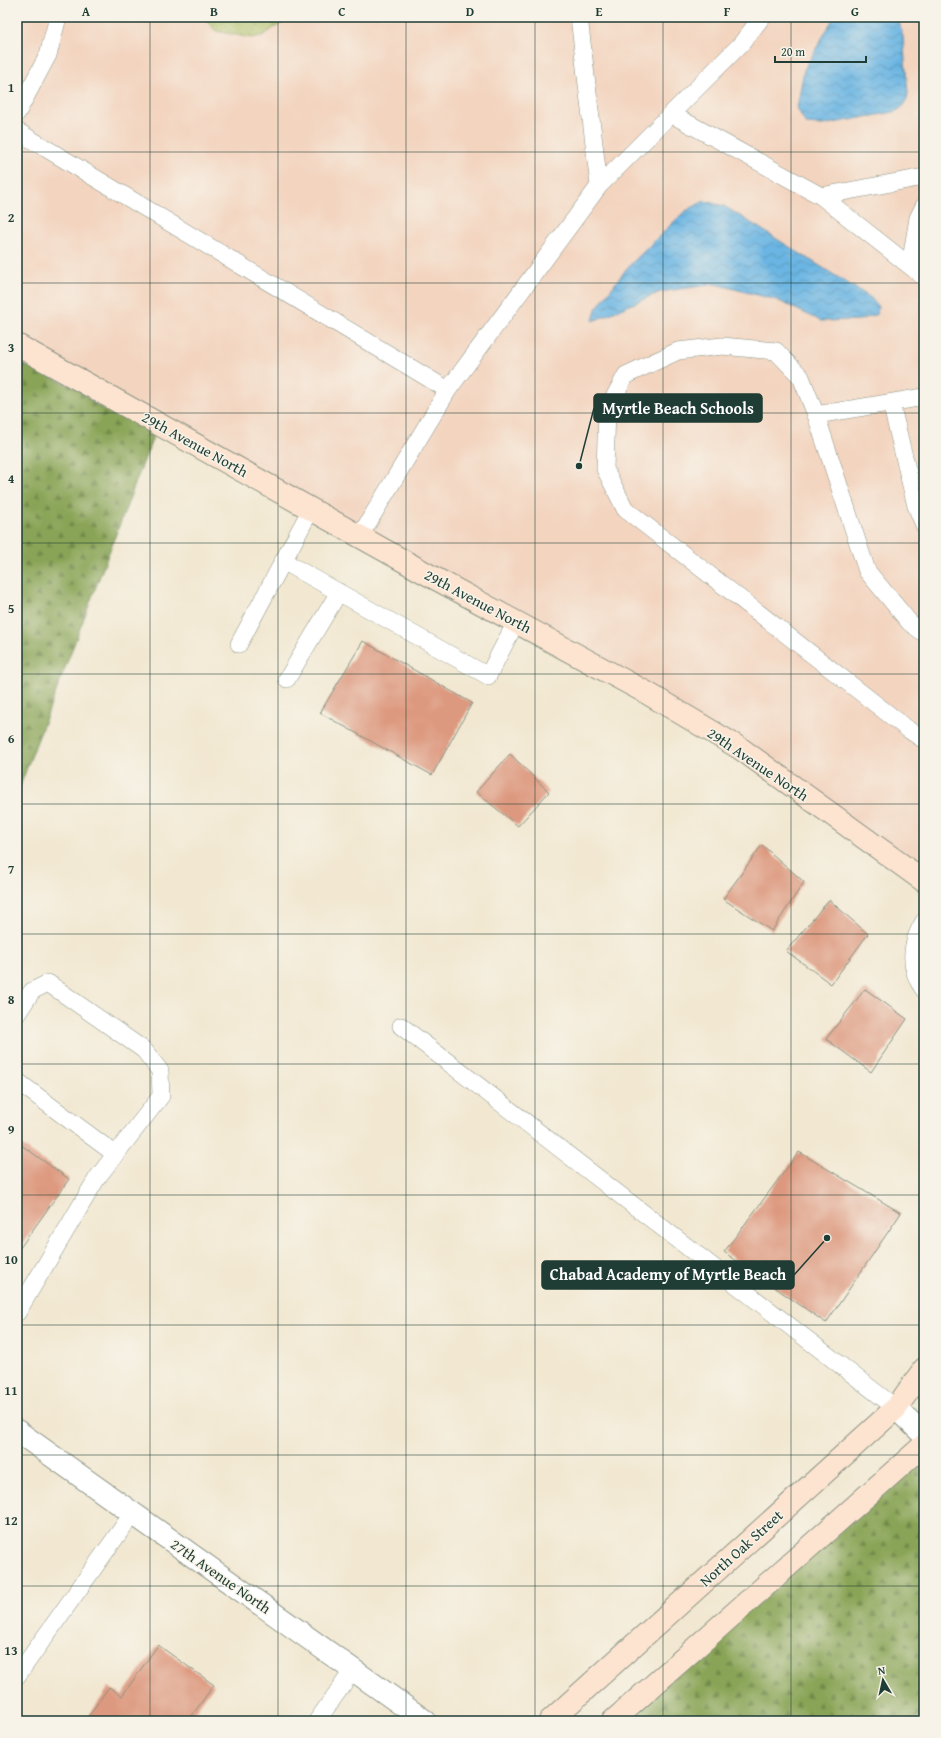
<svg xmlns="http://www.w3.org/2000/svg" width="941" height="1738" viewBox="0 0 941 1738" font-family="'Gentium Book Plus',serif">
<defs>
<pattern id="grass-dots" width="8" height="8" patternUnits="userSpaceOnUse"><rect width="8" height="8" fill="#acbd61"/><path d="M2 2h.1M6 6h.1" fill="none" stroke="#8b9b51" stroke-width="1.8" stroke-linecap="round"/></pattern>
<pattern id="forest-firs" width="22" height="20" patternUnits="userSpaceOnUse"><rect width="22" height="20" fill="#89a457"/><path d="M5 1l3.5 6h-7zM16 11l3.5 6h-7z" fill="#6f8749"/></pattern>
<pattern id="water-waves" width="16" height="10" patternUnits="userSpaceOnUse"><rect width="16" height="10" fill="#6ab5e3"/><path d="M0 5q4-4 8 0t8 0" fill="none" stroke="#5794b9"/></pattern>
</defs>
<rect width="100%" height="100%" fill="#f7f3e8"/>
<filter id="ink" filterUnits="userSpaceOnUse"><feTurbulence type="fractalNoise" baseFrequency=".025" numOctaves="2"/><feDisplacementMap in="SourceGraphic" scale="8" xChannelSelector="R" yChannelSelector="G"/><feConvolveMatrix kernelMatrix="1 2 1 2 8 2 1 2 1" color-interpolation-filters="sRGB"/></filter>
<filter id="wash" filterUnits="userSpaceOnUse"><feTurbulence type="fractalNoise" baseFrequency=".012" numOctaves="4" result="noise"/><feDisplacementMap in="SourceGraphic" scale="16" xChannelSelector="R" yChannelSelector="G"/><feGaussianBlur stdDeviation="0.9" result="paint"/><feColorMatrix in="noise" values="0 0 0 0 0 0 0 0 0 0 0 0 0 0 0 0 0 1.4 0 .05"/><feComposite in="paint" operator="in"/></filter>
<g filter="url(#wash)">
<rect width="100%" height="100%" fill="#f2e8d2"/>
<path fill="#f3d4bf" d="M17,17H924V881L741,749L17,345Z"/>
<path fill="url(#grass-dots)" stroke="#667d4a" d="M206,17H291L262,36L251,38L216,31L208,23Z"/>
<path fill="url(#forest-firs)" stroke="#547046" d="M17,362L158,424L17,794Z
M924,1445V1721H613Z"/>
<path fill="url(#water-waves)" stroke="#44798c" d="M834,17H898L903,37L908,93C907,104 903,108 894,112L822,125L806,124L797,108L804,70Z
M704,201L724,206L871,298L878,307L877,314L860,320L821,321L777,300L715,284L660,292L593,321L596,309L627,268L684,212Z"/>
<g id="blocks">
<path fill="#dd997f" d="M363,641L472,703L432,775L320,713Z
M510,754L549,792L518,826L476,792Z
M762,845L804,882L772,931L723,899Z
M829,900L868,934L831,984L786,951Z
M865,989L907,1019L871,1072L826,1039Z
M17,1142L69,1179L17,1252Z
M799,1152L901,1213L826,1323L724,1252Z
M158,1645L214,1685L188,1721H85L109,1687L122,1696Z"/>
</g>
</g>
<g filter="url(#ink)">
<use href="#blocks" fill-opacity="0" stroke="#889283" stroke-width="1"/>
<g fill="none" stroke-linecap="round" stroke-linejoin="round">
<defs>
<path id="service" d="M579,17L599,186
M17,113L48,55L58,17
M671,114L821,196L924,277
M17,131L448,390
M821,196L924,177
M923,273L912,254L918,218L924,206
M891,403L916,506L924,525
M816,415L924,397
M360,536L448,390L599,186L741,44L762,17
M283,561L488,676L516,622
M924,633L910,623L867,571L816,415L801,377L776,351L722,346L678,351L626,375L607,410L605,469L625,509L909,730L924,740
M239,644L311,509
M287,679L339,592
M924,921C910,943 908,969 924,990
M17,1014L32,991L48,983L144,1050L160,1071L161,1096L97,1178L17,1313
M401,1026L896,1408
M17,1081L115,1154
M17,1676L133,1513
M317,1721L353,1670"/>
<path id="minor" d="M896,1408L924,1435
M17,1431L425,1721"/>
<path id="secondary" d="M17,345L427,574L647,693L741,749L924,881
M550,1721L896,1408L924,1369
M613,1721L924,1445"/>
</defs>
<use href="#service" stroke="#889283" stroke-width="18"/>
<use href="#minor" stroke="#889283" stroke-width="24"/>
<use href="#secondary" stroke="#889283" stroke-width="24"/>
<use href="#service" stroke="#fff" stroke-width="17"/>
<use href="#minor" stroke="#fff" stroke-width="22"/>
<use href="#secondary" stroke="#fde4d0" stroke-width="22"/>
</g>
</g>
<path fill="none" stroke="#1f3d34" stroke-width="1" stroke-opacity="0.55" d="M150,17V1721M278,17V1721M406,17V1721M535,17V1721M663,17V1721M791,17V1721M17,152H924M17,283H924M17,413H924M17,543H924M17,674H924M17,804H924M17,934H924M17,1064H924M17,1195H924M17,1325H924M17,1455H924M17,1586H924"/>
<g text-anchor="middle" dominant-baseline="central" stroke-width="3" stroke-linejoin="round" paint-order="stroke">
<g font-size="15" fill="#1f3d34" stroke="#f7f3e8">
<text transform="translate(195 444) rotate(29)">29th Avenue North</text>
<text transform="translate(478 601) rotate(28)">29th Avenue North</text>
<text transform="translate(758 764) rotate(34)">29th Avenue North</text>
<text transform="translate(741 1548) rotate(-42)">North Oak Street</text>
<text transform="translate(221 1576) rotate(35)">27th Avenue North</text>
</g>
</g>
<path fill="none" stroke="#1f3d34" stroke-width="1.5" d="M579 466L594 408M827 1238L794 1275"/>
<g fill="#1f3d34" stroke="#f7f3e8" stroke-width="1.5">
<circle cx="579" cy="466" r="4"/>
<circle cx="827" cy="1238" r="4"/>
</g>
<g fill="#1f3d34" stroke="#1f3d34" stroke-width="1.5">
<rect x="594" y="394" width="168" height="28" rx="4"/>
<rect x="542" y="1261" width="252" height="28" rx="4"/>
</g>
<g font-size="16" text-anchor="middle" font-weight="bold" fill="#fff">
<text x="678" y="414">Myrtle Beach Schools</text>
<text x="668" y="1280">Chabad Academy of Myrtle Beach</text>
</g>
<rect width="941" height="1738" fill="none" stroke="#f7f3e8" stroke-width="44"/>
<g transform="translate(883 1680) rotate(351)" stroke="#f7f3e8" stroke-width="3" paint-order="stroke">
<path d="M0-3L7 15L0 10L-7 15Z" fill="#1f3d34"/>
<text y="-6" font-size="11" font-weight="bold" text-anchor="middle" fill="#1f3d34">N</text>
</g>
<path d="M775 56v6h91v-6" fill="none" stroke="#1f3d34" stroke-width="2"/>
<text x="781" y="56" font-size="12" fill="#1f3d34" stroke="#f7f3e8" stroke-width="3" paint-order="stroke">20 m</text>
<rect x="22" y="22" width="897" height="1694" fill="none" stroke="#1f3d34" stroke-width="1.5"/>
<g font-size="13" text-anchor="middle" font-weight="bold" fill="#1f3d34">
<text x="86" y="16">A</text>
<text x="214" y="16">B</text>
<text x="342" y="16">C</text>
<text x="470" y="16">D</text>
<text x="599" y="16">E</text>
<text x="727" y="16">F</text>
<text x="855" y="16">G</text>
<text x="11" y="92">1</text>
<text x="11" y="222">2</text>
<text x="11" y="352">3</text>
<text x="11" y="483">4</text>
<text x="11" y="613">5</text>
<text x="11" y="743">6</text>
<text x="11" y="874">7</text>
<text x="11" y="1004">8</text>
<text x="11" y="1134">9</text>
<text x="11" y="1264">10</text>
<text x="11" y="1395">11</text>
<text x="11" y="1525">12</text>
<text x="11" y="1655">13</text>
</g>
</svg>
